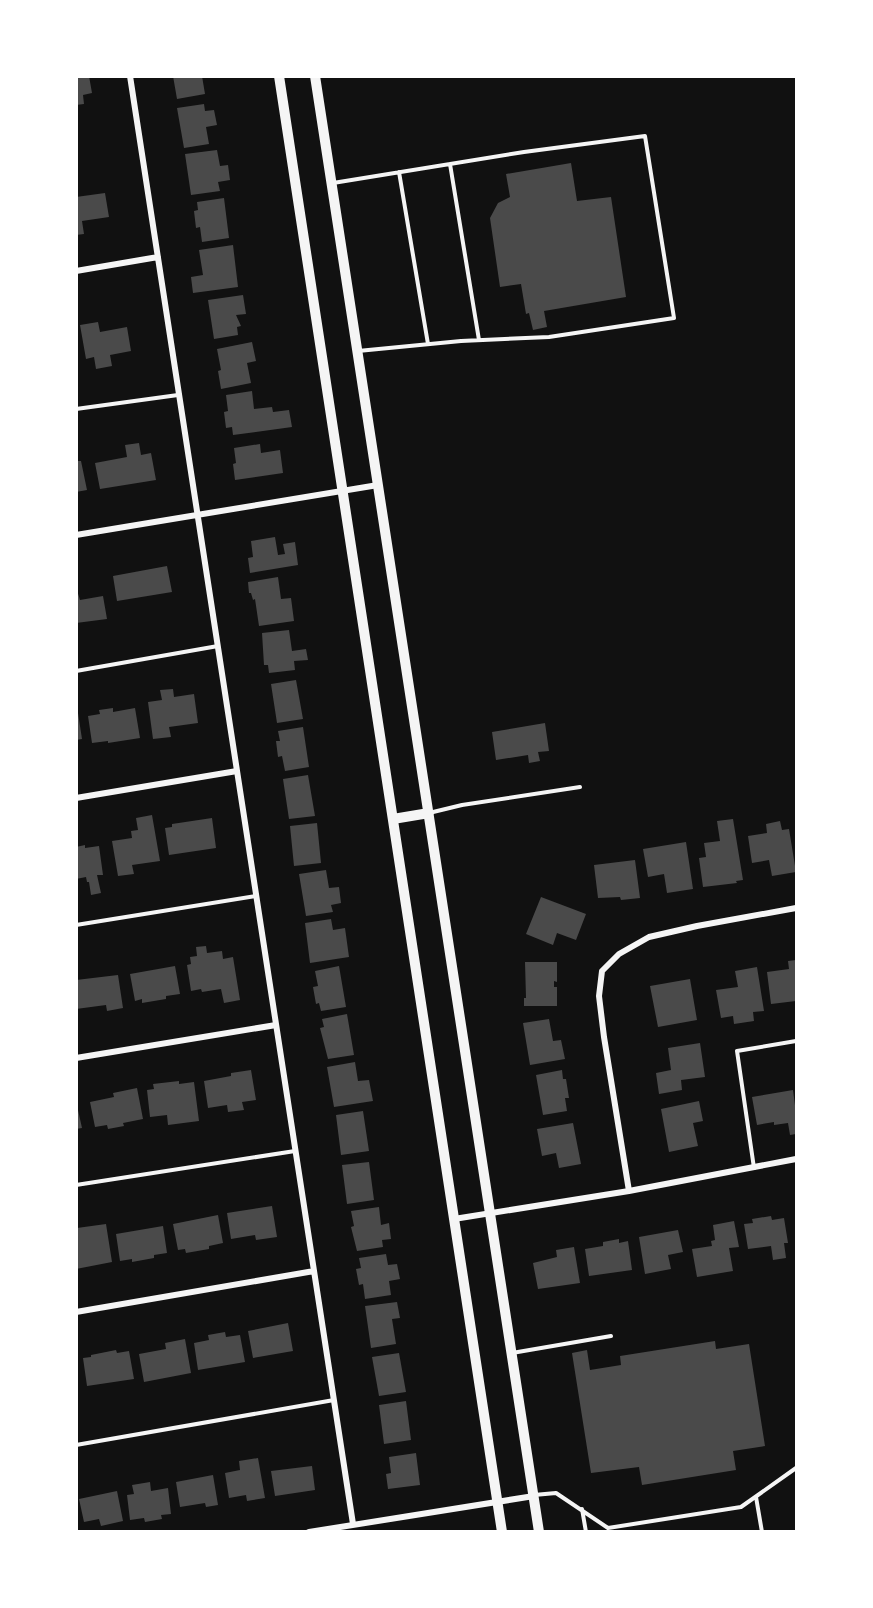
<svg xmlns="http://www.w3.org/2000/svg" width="873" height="1608" viewBox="0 0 873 1608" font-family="'Asap Condensed',sans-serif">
<rect width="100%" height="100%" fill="#111"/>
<path fill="#4a4a4a" d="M76,76H89L92,93L83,95L84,104L76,105Z
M173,76H202L205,94L177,99Z
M204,104L205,111L214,110L217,125L206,127L209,144L184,148L177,108Z
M217,150L220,166L228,165L230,180L218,182L220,191L191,195L185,154Z
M571,163L577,201L611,197L626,297L544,311L547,327L533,330L529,313L526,314L521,284L500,287L490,218L498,203L510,197L506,174Z
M105,193L109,217L82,221L84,234L76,235V197Z
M224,198L229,238L202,242L200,227L196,228L194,211L198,210L197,202Z
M233,245L238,287L193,293L191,277L203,275L199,250Z
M243,295L246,314L236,315L241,326L237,327L238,335L214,339L208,300Z
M98,322L100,332L127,327L131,351L110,355L112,366L96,369L94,357L86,359L80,325Z
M252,342L256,361L247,363L251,383L221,389L218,371L221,370L217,349Z
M252,391L254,409L272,407L273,412L289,410L292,427L233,435L232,427L226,428L224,412L228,411L226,395Z
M139,443L141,455L151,453L156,480L100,489L95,463L127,457L125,445Z
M260,444L261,453L280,450L283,473L235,480L233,464L236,463L234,448Z
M76,461H81L87,490L76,492Z
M275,537L278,555L285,554L283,544L295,542L298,565L250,573L248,558L253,557L251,541Z
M167,566L172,592L117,601L113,576Z
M278,577L281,599L291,598L294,621L259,626L255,599L253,600L251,593H249L248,582Z
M76,587L80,600L103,596L107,619L76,623Z
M289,630L292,651L306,649L308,660L294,661L295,670L269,673L268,665H264L262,633Z
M296,680L303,719L277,723L271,684Z
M173,689L174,697L194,694L198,723L169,727L171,737L153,739L148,702L162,700L160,690Z
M113,708V712L135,708L140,738L108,743V741L92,743L88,716L100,714L99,710Z
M78,713L82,739L76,740V714Z
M545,723L549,751L538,752L540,761L529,763L528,755L496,760L492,732Z
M303,727L309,767L285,771L282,756L278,757L276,741H280L278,731Z
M308,775L315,816L289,819L283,779Z
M152,815L160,861L132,865L134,874L118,876L112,841L132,838L131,831L138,830L136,818Z
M212,818L216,848L169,855L165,828L172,827V824Z
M733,819L743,880L736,881L737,883L703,887L699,858L706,857L704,843L720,841L717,821Z
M780,821L782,830L789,829L796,872L772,876L769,860L752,863L748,836L767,833L766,824Z
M317,823L321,863L294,866L290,826Z
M686,842L693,889L667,893L664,874L648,877L643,849Z
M85,845V848L99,846L103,875H97L101,893L91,895L89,882H87L86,877L76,879V847Z
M635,860L640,898L621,900L620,897L598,898L594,865Z
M326,870L329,888L339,887L341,903L331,905L333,912L306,916L299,874Z
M541,897L586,914L576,940L557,933L553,945L526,934Z
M331,919L333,930L345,928L349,957L310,963L305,923Z
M206,946L207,953L222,951L223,959L233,957L240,1000L224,1003L221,989L202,992L201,989L191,991L187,965L191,964L190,957L197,956L196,947Z
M796,960V1001L771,1004L767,972L789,969L788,961Z
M525,962H557V982L554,981V987H557V1006H524V998H526Z
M175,966L180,994L166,996V999L142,1003V999L135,1001L130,974Z
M339,966L346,1007L321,1011L319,1003L316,1004L313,987L318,986L315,971Z
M757,967L764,1011L753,1012L754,1021L734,1024L733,1016L721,1018L716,990L738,987L735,971Z
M118,975L123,1008L107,1011L106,1005L76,1009V980Z
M690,979L697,1020L658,1027L650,986Z
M347,1014L354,1055L328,1059L320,1028L324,1027L322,1019Z
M549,1019L553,1041L561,1040L565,1059L530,1065L523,1023Z
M700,1043L705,1077L681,1080L682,1090L659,1094L656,1073L671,1070L668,1048Z
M355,1062L358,1081L369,1080L373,1101L334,1107L327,1067Z
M251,1070L256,1100L242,1102L244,1110L228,1112L227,1105L208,1108L204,1081L231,1076V1073Z
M562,1070L563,1079H566L569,1098H565L567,1111L543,1115L536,1075Z
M179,1081V1084L194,1082L199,1121L168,1125L167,1115L150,1117L147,1090L154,1089L153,1084Z
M137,1088L143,1119L123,1123L124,1126L108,1129L107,1125L95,1127L90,1102L114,1097L113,1093Z
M793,1090L796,1113V1134L790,1135L788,1123L774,1125V1122L757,1125L752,1097Z
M76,1101L82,1128L76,1129Z
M699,1101L703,1121L693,1123L698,1146L669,1152L661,1109Z
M363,1111L369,1151L341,1155L336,1115Z
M573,1123L581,1164L559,1168L556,1153L542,1156L537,1129Z
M369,1162L374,1200L347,1204L342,1165Z
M272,1206L277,1237L256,1240L255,1235L231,1239L227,1213Z
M379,1207L381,1225L389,1223L391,1239L382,1240L383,1247L357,1251L351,1227L354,1226L351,1211Z
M218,1215L223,1243L209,1246V1249L186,1253L185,1249L178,1250L173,1224Z
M771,1216L772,1220L784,1218L788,1243H784L786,1258L773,1260L771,1246L748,1249L744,1224L753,1223L752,1219Z
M734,1221L739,1247L729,1248L733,1271L697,1277L692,1249L712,1246L711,1241L715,1240L713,1225Z
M106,1224L112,1262L76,1269L77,1228Z
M163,1226L167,1253L154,1255V1258L132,1262V1259L120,1261L116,1234Z
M678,1230L683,1252L668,1255L671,1269L645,1274L639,1237Z
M619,1239V1243L628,1241L632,1270L589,1276L585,1249L603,1246V1242Z
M574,1247L580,1283L538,1289L533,1263L557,1257L556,1250Z
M386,1254L388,1265L397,1264L400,1279L389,1281L391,1295L365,1299L363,1284L359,1285L356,1269L361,1268L359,1258Z
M397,1302L400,1318L392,1319L396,1344L371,1348L365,1306Z
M288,1323L293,1351L253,1358L248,1331Z
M225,1332L226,1337L240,1335L245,1362L198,1370L194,1343L209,1340L208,1335Z
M185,1339L191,1373L144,1382L139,1354L166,1349L165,1343Z
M715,1341L716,1349L749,1344L765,1446L733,1451L736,1470L642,1485L639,1467L591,1473L572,1353L587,1350L590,1370L621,1365L620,1356Z
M116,1350L117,1353L129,1351L134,1379L87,1386L83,1358L91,1357V1355Z
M399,1353L406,1392L379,1396L372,1357Z
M406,1401L411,1440L384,1444L379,1405Z
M416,1453L420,1485L388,1489L386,1474L391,1473L389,1457Z
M258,1458L265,1498L247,1501L246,1495L229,1498L225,1473L240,1470L239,1461Z
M312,1466L315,1490L275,1496L271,1471Z
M213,1475L218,1505L206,1507L205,1503L180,1507L176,1482Z
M150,1482L151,1491L168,1488L171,1514L161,1515L162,1519L145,1522L144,1518L130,1520L127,1495L134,1494L132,1485Z
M117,1491L123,1521L101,1526L99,1519L84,1522L79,1499Z"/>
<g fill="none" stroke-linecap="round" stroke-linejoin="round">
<path stroke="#f5f5f5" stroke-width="4" d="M450,164L479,340
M399,172L428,344
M333,183L524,152L645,136L674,318L549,337L461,341L358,351
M76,409L178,395
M76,671L218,646
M429,813L462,805L580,787
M76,925L256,896
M754,1168L737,1051L796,1041
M76,1185L295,1151
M512,1353L611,1336
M76,1445L334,1400
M534,1495L556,1493L608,1528L741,1507L796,1468
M756,1497L762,1532
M582,1509L586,1532"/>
<path stroke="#f5f5f5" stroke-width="6" d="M130,76L353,1524
M76,271L158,257
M76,535L378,485
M76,798L237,771
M76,1058L276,1025
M629,1191L604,1037L599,996L602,971L619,954L649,937L697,926L796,908
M454,1219L629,1191L796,1159
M76,1312L314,1271
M309,1532L534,1496"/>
<path stroke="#f5f5f5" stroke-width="10" d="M279,76L502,1532
M315,76L539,1532
M393,819L429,813"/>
</g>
<rect width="873" height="1608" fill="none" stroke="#ffffff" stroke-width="156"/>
</svg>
